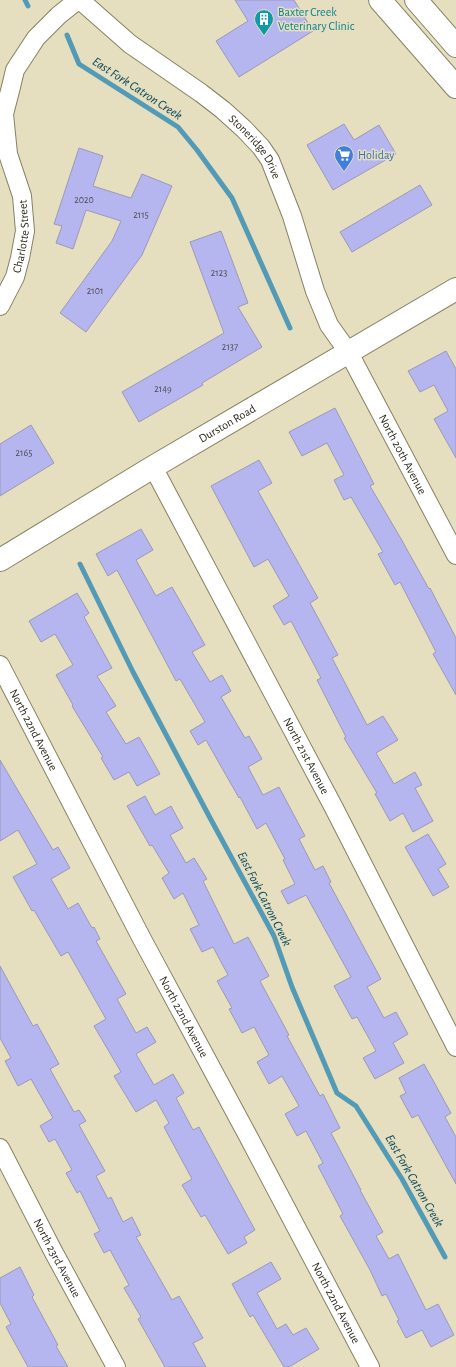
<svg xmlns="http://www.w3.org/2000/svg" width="456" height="1367" viewBox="0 0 456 1367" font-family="'Alegreya Sans',sans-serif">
<rect width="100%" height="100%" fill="#e5dfbf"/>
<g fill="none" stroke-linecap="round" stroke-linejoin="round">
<path stroke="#539ab6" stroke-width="5" d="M25,0L28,6
M67,35L79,64L178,127L197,150L232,198L290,328
M80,564L133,672L209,816L274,936L292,987L337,1093L356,1106L402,1179L445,1257"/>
</g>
<path fill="#b5b5ef" stroke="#9a9ab8" d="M235,0H294L313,31L239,77L216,41L248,21Z
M344,124L354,140L379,125L396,154L333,190L307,145Z
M79,148L103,156L93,186L131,198L142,174L172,186L142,255L86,332L60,313L112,241L121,221L86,210L73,249L56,243L62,226L54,224Z
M420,185L432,205L352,252L340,232Z
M221,231L248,303L238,307L262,347L202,383L203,385L139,422L122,392L224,333L190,242Z
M446,351L456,369V458L434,419L448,411L434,385L420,392L408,371Z
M335,408L374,484L370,486L400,537L429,589L430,588L456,638V695L433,654L436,652L400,582L395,585L378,554L383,552L351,497L344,500L334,480L344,475L327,443L302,456L289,432Z
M31,425L54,463L0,496V444Z
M259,460L272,483L258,491L318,598L310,603L338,655L332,658L367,725L383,716L398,740L376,753L394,784L415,772L422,785L415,788L433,821L413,832L403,813L390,821L375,794L377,793L344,738L346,737L317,680L321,678L291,621L284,625L273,606L289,596L268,559L254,567L211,486Z
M141,529L153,550L136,560L156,596L172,587L205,645L192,652L210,682L222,675L231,691L221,697L245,738L249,736L262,759L248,767L263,795L279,787L305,836L299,839L315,870L323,866L331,882L329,883L381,979L367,987L384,1018L396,1012L408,1034L393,1043L404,1063L375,1079L363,1058L376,1051L357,1017L352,1019L334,986L351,977L306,895L288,904L281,891L295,884L283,860L285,859L266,823L257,829L240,797L239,798L206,740L198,745L190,731L205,722L180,679L176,681L117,570L108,576L96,554Z
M77,593L89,613L84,617L112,668L97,676L116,706L106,712L126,744L139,737L160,774L137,786L129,772L114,780L101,758L103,757L72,706L73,705L56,675L73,665L55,634L41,642L29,621Z
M0,760L53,850L58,847L70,868L51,879L68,909L78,903L92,928L94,927L100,939L96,941L126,994L117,999L136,1033L147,1027L156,1042L136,1054L154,1085L173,1074L184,1093L176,1098L193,1130L199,1127L255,1230L244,1237L247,1243L228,1254L205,1215L201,1217L182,1185L192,1179L164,1127L169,1123L156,1100L136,1112L114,1076L121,1072L94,1026L106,1019L68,952L61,956L34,910L32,911L13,877L37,864L18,830L0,841Z
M145,796L155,815L171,806L183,828L170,835L186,863L194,858L207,879L203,881L234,944L248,937L269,976L260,981L289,1035L287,1036L320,1096L323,1094L340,1128L331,1133L361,1190H360L383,1232L376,1236L389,1259L398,1254L426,1310L438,1304L454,1335L431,1347L422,1330L406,1338L397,1321L399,1320L386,1294L382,1296L370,1270L340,1216L343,1214L318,1166L323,1163L306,1131L297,1136L285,1114L299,1106L282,1076L269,1084L257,1062L269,1055L254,1027L242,1033L229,1009L232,1008L217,981L228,975L213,947L202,952L190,929L199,925L183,893L174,899L162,878L169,873L152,845L150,846L127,806Z
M428,834L446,864L438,869L449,887L433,896L405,847Z
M0,966L33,1026L37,1024L59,1064L50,1069L74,1112L79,1110L86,1121L79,1125L105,1171L96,1176L108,1199L111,1197L123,1222L132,1217L141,1235L136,1237L172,1300L179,1296L203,1338L193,1343L206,1367H165L138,1319L141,1317L124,1288L129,1285L110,1250L104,1253L94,1234L100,1231L80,1191L77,1193L66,1173L72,1170L55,1139L49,1142L40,1126L53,1118L31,1079L18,1086L5,1061L11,1058L0,1038Z
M424,1064L451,1113L445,1117L456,1137V1184L418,1115L412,1118L400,1096L406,1093L399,1078Z
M271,1262L281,1279L257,1293L277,1329L286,1324L293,1335L306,1328L319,1349L289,1367H284L253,1315L250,1317L232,1284Z
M20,1267L34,1295L32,1297L58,1345L56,1346L68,1367H28L6,1327L11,1324L0,1303V1278Z"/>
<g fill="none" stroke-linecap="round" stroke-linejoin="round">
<defs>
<g id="minor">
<path id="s1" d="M80,0L130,44L201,93L223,110L244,129L261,147L270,160L292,216L315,291L329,325L349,353L456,555"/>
<path id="s2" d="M0,306L15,277L20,258L25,231L22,196L8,154L4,114L11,87L15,70L36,38L59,15L78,0"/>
<path id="s3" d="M153,467L334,808L456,1047"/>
<path id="s4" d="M0,665L142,939L248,1136L370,1367"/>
<path id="s5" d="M0,1148L53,1251L116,1367"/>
</g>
<g id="secondary">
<path id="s6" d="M0,560L153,467L456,289"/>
</g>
<path id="primary" d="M380,0L456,87
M416,0L456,46"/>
</defs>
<use href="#minor" stroke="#868163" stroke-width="20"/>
<use href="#secondary" stroke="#868163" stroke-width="24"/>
<use href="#primary" stroke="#868163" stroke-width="24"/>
<use href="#minor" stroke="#fff" stroke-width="18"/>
<use href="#secondary" stroke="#fff" stroke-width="22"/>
<use href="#primary" stroke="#fff" stroke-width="22"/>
</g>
<defs>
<symbol id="building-pin" viewBox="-11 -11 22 30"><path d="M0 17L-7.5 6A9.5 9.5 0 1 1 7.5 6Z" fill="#0f9aa8" stroke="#e5dfbf"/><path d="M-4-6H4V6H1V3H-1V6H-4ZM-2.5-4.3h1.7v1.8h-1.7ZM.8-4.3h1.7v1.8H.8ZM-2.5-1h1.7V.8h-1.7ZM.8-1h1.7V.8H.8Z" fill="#fff"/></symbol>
<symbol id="supermarket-pin" viewBox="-11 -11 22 30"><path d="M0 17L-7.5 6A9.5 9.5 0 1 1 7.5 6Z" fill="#3f7fe0" stroke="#e5dfbf"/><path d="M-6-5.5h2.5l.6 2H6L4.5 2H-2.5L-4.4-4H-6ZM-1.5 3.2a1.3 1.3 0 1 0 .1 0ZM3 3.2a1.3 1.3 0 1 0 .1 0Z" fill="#fff"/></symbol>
</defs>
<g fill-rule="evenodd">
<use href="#building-pin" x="253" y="8" width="22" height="30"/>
<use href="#supermarket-pin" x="333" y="144" width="22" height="30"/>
</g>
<g text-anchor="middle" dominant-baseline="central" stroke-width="3" stroke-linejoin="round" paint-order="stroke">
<g font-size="10" fill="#4e4d52">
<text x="84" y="200">2020</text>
<text x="141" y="215">2115</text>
<text x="219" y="273">2123</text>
<text x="95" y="291">2101</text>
<text x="230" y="347">2137</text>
<text x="163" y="389">2149</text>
<text x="24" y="453">2165</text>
</g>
<g font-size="12" fill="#0d838f" stroke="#e5dfbf" text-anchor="start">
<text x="278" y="12">Baxter Creek<tspan x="278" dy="14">Veterinary Clinic</tspan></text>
</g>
<g font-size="12" fill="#2c2a1d" stroke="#e5dfbf">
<text stroke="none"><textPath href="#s1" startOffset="230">Stoneridge Drive</textPath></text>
<text stroke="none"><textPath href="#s2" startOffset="74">Charlotte Street</textPath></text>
<text stroke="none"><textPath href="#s6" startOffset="265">Durston Road</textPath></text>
<text stroke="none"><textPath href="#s1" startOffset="574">North 20th Avenue</textPath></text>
<text stroke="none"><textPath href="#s4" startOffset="73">North 22nd Avenue</textPath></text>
<text stroke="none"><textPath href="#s3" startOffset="327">North 21st Avenue</textPath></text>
<text stroke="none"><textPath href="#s4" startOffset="397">North 22nd Avenue</textPath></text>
<text stroke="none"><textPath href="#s5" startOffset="124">North 23rd Avenue</textPath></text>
<text stroke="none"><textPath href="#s4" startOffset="721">North 22nd Avenue</textPath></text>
</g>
<g font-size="12" fill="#366cbe" stroke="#e5dfbf" text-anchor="start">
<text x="358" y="155">Holiday</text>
</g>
<g font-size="13" font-style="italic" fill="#09485c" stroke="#e5dfbf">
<text transform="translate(137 89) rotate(33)">East Fork Catron Creek</text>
<text transform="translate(264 899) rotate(63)">East Fork Catron Creek</text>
<text transform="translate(414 1181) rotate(60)">East Fork Catron Creek</text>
</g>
</g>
</svg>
